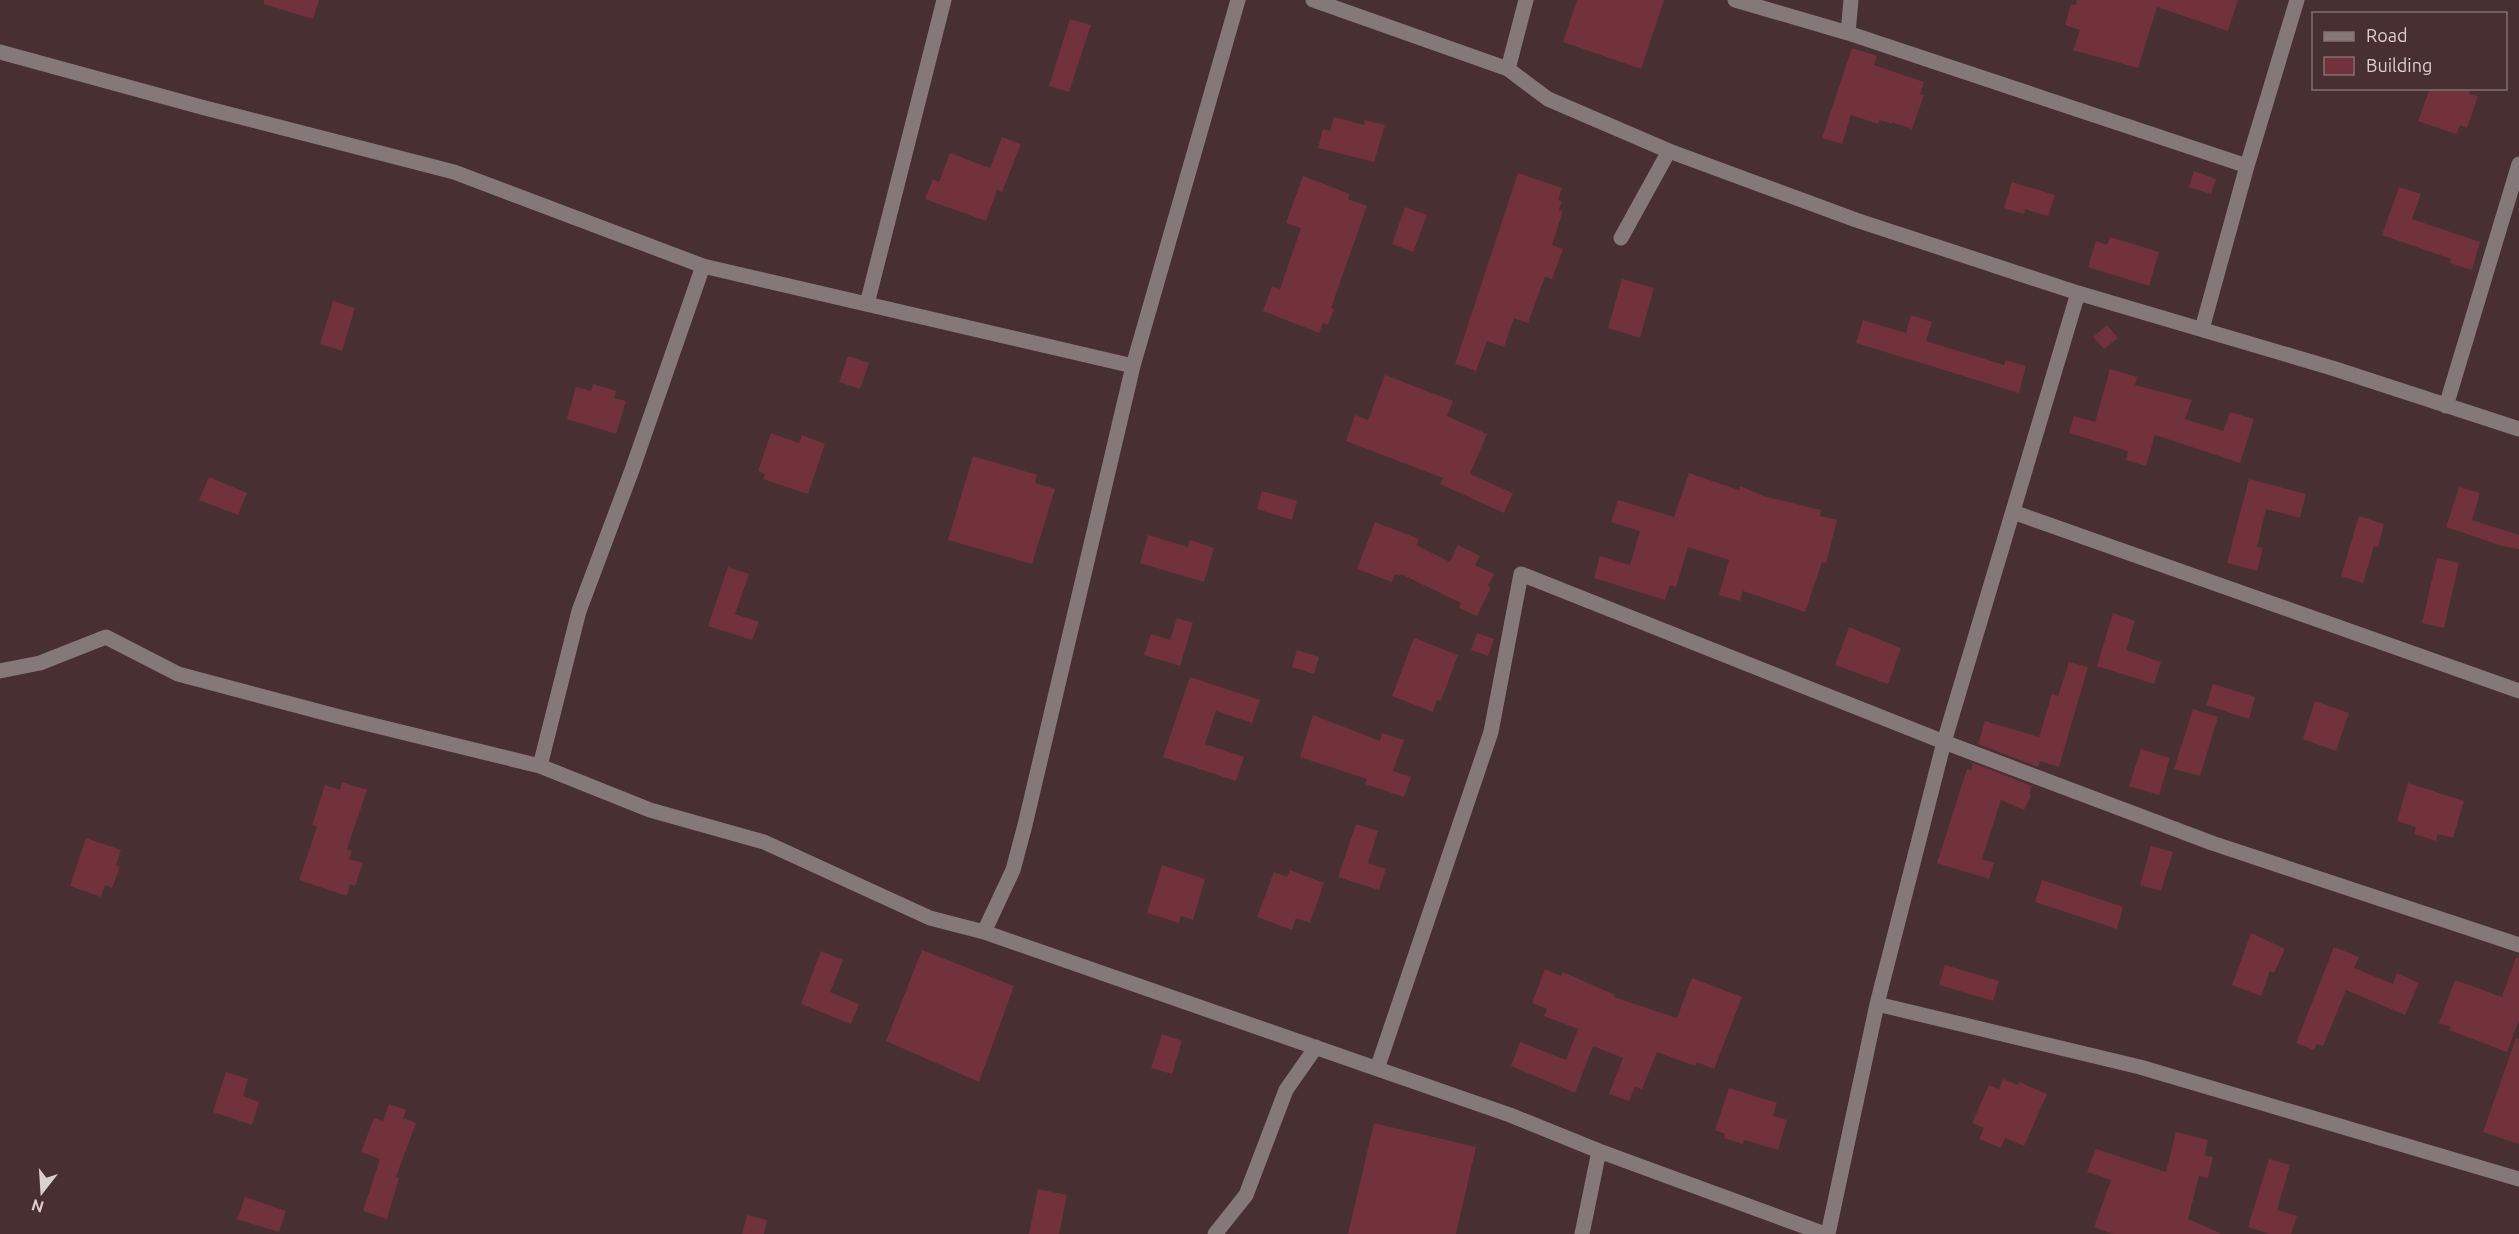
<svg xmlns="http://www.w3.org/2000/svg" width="2519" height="1234" viewBox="0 0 2519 1234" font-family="Ubuntu,sans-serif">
<rect width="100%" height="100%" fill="#472f32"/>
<path fill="#71323c" d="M264,0H319L313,19L264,4Z
M1577,0H1664L1641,69L1563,42Z
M2077,0H2238L2228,31L2157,7L2138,68L2073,50L2080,30L2065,25L2071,4L2076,5Z
M1070,19L1091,25L1069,92L1049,86Z
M1852,48L1877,56L1874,65L1924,82L1920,94L1924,95L1912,129L1892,122V124L1880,120L1878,124L1851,115L1842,144L1822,138Z
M2430,88H2471L2469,94L2478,96L2467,128L2460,125L2456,134L2418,121Z
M1334,117L1364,125L1365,120L1385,125L1374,162L1318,148L1323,129L1330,131Z
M1002,137L1021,144L1002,192L997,190L986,221L925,199L933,179L939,182L950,153L990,168Z
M2194,171L2216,179L2211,194L2189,187Z
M1518,173L1562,188L1558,200L1562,201L1559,210L1563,211L1552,245L1563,249L1552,279L1545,277L1528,323L1514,318L1504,347L1487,341L1476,371L1455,364Z
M1303,176L1350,194L1348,199L1367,206L1331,308L1334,309L1328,325L1323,323L1319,333L1263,311L1272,286L1280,289L1301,228L1286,223Z
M2012,182L2055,195L2048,216L2025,209L2024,214L2004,208Z
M2399,187L2421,194L2412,219L2480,242L2472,270L2450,263L2451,259L2382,235Z
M1405,207L1427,215L1413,252L1392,244Z
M2110,237L2159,252L2149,286L2088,267L2096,241L2107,245Z
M1622,279L1654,288L1640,338L1608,328Z
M333,301L355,308L342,351L320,344Z
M1911,315L1932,322L1926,341L2004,365L2006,360L2026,366L2019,393L1856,343L1863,320L1906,333Z
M2107,325L2118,338L2104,349L2093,337Z
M848,356L869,363L860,389L839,382Z
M2110,369L2137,377L2135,385L2192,400L2185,419L2223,431L2230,412L2254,419L2240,463L2155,435L2146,466L2126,460L2128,451L2069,433L2074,416L2095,422Z
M1385,375L1453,401L1447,416L1487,434L1470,474L1513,493L1504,513L1440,484L1443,478L1346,441L1355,415L1368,420Z
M593,384L616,391L614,398L626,401L616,434L567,419L576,387L591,391Z
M771,433L799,443L802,435L825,444L808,494L763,479L765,474L758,471Z
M973,456L1037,475L1035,483L1055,489L1032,564L948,540Z
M1689,473L1739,490L1740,486L1764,496L1821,510L1820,516L1837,520L1826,563L1822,562L1805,612L1743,591L1740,601L1719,595L1729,560L1688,547L1676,587L1670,585L1665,600L1594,578L1600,556L1630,565L1640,531L1611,522L1618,500L1674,517Z
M209,477L247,493L238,515L199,500Z
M2249,479L2306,494L2300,518L2266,509L2257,547L2263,548L2257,571L2227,563Z
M2459,487L2480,493L2472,520L2519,535V549L2502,546L2446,527Z
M1262,491L1297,501L1292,520L1257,509Z
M2359,516L2384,524L2378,547L2374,546L2363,583L2341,576Z
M1375,522L1419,539L1416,545L1450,562L1458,545L1480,556L1475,565L1494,574L1488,586L1491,587L1477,616L1459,608L1461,603L1401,574L1400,576L1395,574L1392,582L1357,569Z
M1148,535L1188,547L1190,540L1214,548L1204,582L1140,563Z
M2437,558L2459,563L2444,628L2422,623Z
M728,567L749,574L735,614L759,622L752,640L708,626Z
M2113,613L2135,621L2126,650L2161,662L2154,684L2097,666Z
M1177,618L1193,623L1180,666L1144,655L1151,634L1170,640Z
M1849,627L1901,648L1888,684L1835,665Z
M1477,633L1494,639L1488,656L1471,650Z
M1414,638L1458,655L1441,701L1437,700L1433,712L1392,696Z
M1297,650L1319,657L1314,674L1292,667Z
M2069,662L2088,667L2059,767L2040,761L2038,767L1978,744L1985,721L2039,737L2052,694L2058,696Z
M1190,677L1260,700L1252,723L1216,711L1205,744L1244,757L1236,781L1163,757Z
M2213,684L2255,697L2249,719L2206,705Z
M2315,701L2349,713L2336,751L2303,739Z
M2193,709L2218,717L2200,776L2174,769Z
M1313,715L1380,741L1382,733L1404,740L1393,771L1411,777L1404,797L1365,784L1367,779L1300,757Z
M2141,749L2170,758L2159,795L2129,786Z
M1973,763L2032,786L2029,794L2031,795L2024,810L2001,800L1982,859L1994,863L1989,879L1937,863L1967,769L1971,770Z
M342,782L367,790L347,849L352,851L349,859L363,863L355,886L350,884L347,896L299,880L317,827L312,825L325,785L340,790Z
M2408,783L2464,801L2453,838L2438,834L2436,841L2414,834L2416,827L2397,821Z
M1356,824L1378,831L1368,863L1386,869L1379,890L1338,877Z
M86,838L121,850L116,865L120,867L112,888L105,885L101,897L70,886Z
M2151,846L2173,852L2161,891L2140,885Z
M1162,865L1205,879L1193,920L1181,916L1179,923L1147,913Z
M1290,870L1324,883L1310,923L1296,918L1292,930L1257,917L1274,872L1287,877Z
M2042,880L2123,907L2117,929L2035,902Z
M2251,933L2285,949L2274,973L2270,971L2261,996L2232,985Z
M2334,947L2359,957L2354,968L2393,984L2397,973L2419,983L2405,1015L2346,990L2323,1046L2317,1044L2314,1050L2296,1043Z
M922,950L1014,986L979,1082L886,1041Z
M821,951L843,960L830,992L859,1004L851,1024L801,1004Z
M2516,957L2519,958V1020L2507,1052L2449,1030L2451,1027L2439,1023L2455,980L2502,997Z
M1945,965L1999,981L1993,1001L1939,985Z
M1545,969L1561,976L1563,972L1615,995L1614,997L1677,1018L1692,978L1742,997L1714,1069L1697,1062L1695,1066L1657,1052L1642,1089L1635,1087L1629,1101L1609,1094L1623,1058L1593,1046L1575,1093L1511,1066L1520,1042L1566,1060L1578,1029L1544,1016L1547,1009L1532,1003Z
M1162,1034L1182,1041L1172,1074L1151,1068Z
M2516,1038L2519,1039V1144L2483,1132Z
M226,1072L248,1079L243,1096L259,1102L252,1125L213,1112Z
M2003,1079L2018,1085L2019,1082L2047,1094L2024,1146L2005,1138L2001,1148L1979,1139L1984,1128L1972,1123L1989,1085L1999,1089Z
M1729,1088L1777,1103L1773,1116L1787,1120L1778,1150L1744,1140L1743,1144L1724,1138L1725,1134L1715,1130Z
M389,1104L406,1110L403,1118L416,1123L396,1177L399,1178L387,1219L363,1211L380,1159L361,1152L374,1118L383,1121Z
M1374,1123L1476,1147L1456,1234H1348Z
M2176,1132L2208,1140L2205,1155L2213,1157L2208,1178L2199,1176L2188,1219L2222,1234H2113L2094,1227L2111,1180L2087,1172L2096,1149L2166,1172Z
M2269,1159L2290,1165L2277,1210L2297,1216L2291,1234H2270L2248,1227Z
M1038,1189L1067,1195L1059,1234H1029Z
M245,1197L286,1211L279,1232L237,1219Z
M747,1215L767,1220L764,1234H742Z"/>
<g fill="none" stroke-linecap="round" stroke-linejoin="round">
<path stroke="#857879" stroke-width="15" d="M1313,0L1508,69L1548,99L1669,151L1856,220L2078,293L2332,368L2519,429
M1735,0L1848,33L2247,166
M1848,33L1851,0
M0,52L205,108L454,172L703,266L632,470L579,611L540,766
M1508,69L1526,0
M1621,238L1669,151
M703,266L1133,366
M867,304L944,0
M2202,329L2247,166L2297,0
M2446,406L2519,164
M2013,512L2519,691
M0,671L40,663L106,637L178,674L340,717L540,766L650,810L764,842L930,918L984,932L1510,1115L1599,1151L1825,1234
M984,932L1013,870L1025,825L1133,366L1238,0
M1877,1004L2140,1067L2519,1179
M1377,1069L1491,732L1521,574L1944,742L2212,843L2519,945
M1215,1234L1246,1195L1286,1090L1316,1047
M1582,1234L1599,1151
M1828,1234L1877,1004L1944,742L2078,293"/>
</g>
<rect x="2312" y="12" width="195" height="78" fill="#472f32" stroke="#836f71" stroke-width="1.5"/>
<rect x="2324" y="32" width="30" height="9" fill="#857879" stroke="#836f71" stroke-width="1.5"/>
<text x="2366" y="42" font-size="18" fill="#deced0">Road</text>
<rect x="2324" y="57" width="30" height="18" fill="#71323c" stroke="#836f71" stroke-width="1.5"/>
<text x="2366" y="72" font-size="18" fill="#deced0">Building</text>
<g transform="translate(42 1192) rotate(197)" stroke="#472f32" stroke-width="4.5" paint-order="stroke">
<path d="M0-4.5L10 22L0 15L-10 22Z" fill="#deced0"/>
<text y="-9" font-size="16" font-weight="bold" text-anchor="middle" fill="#deced0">N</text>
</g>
</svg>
